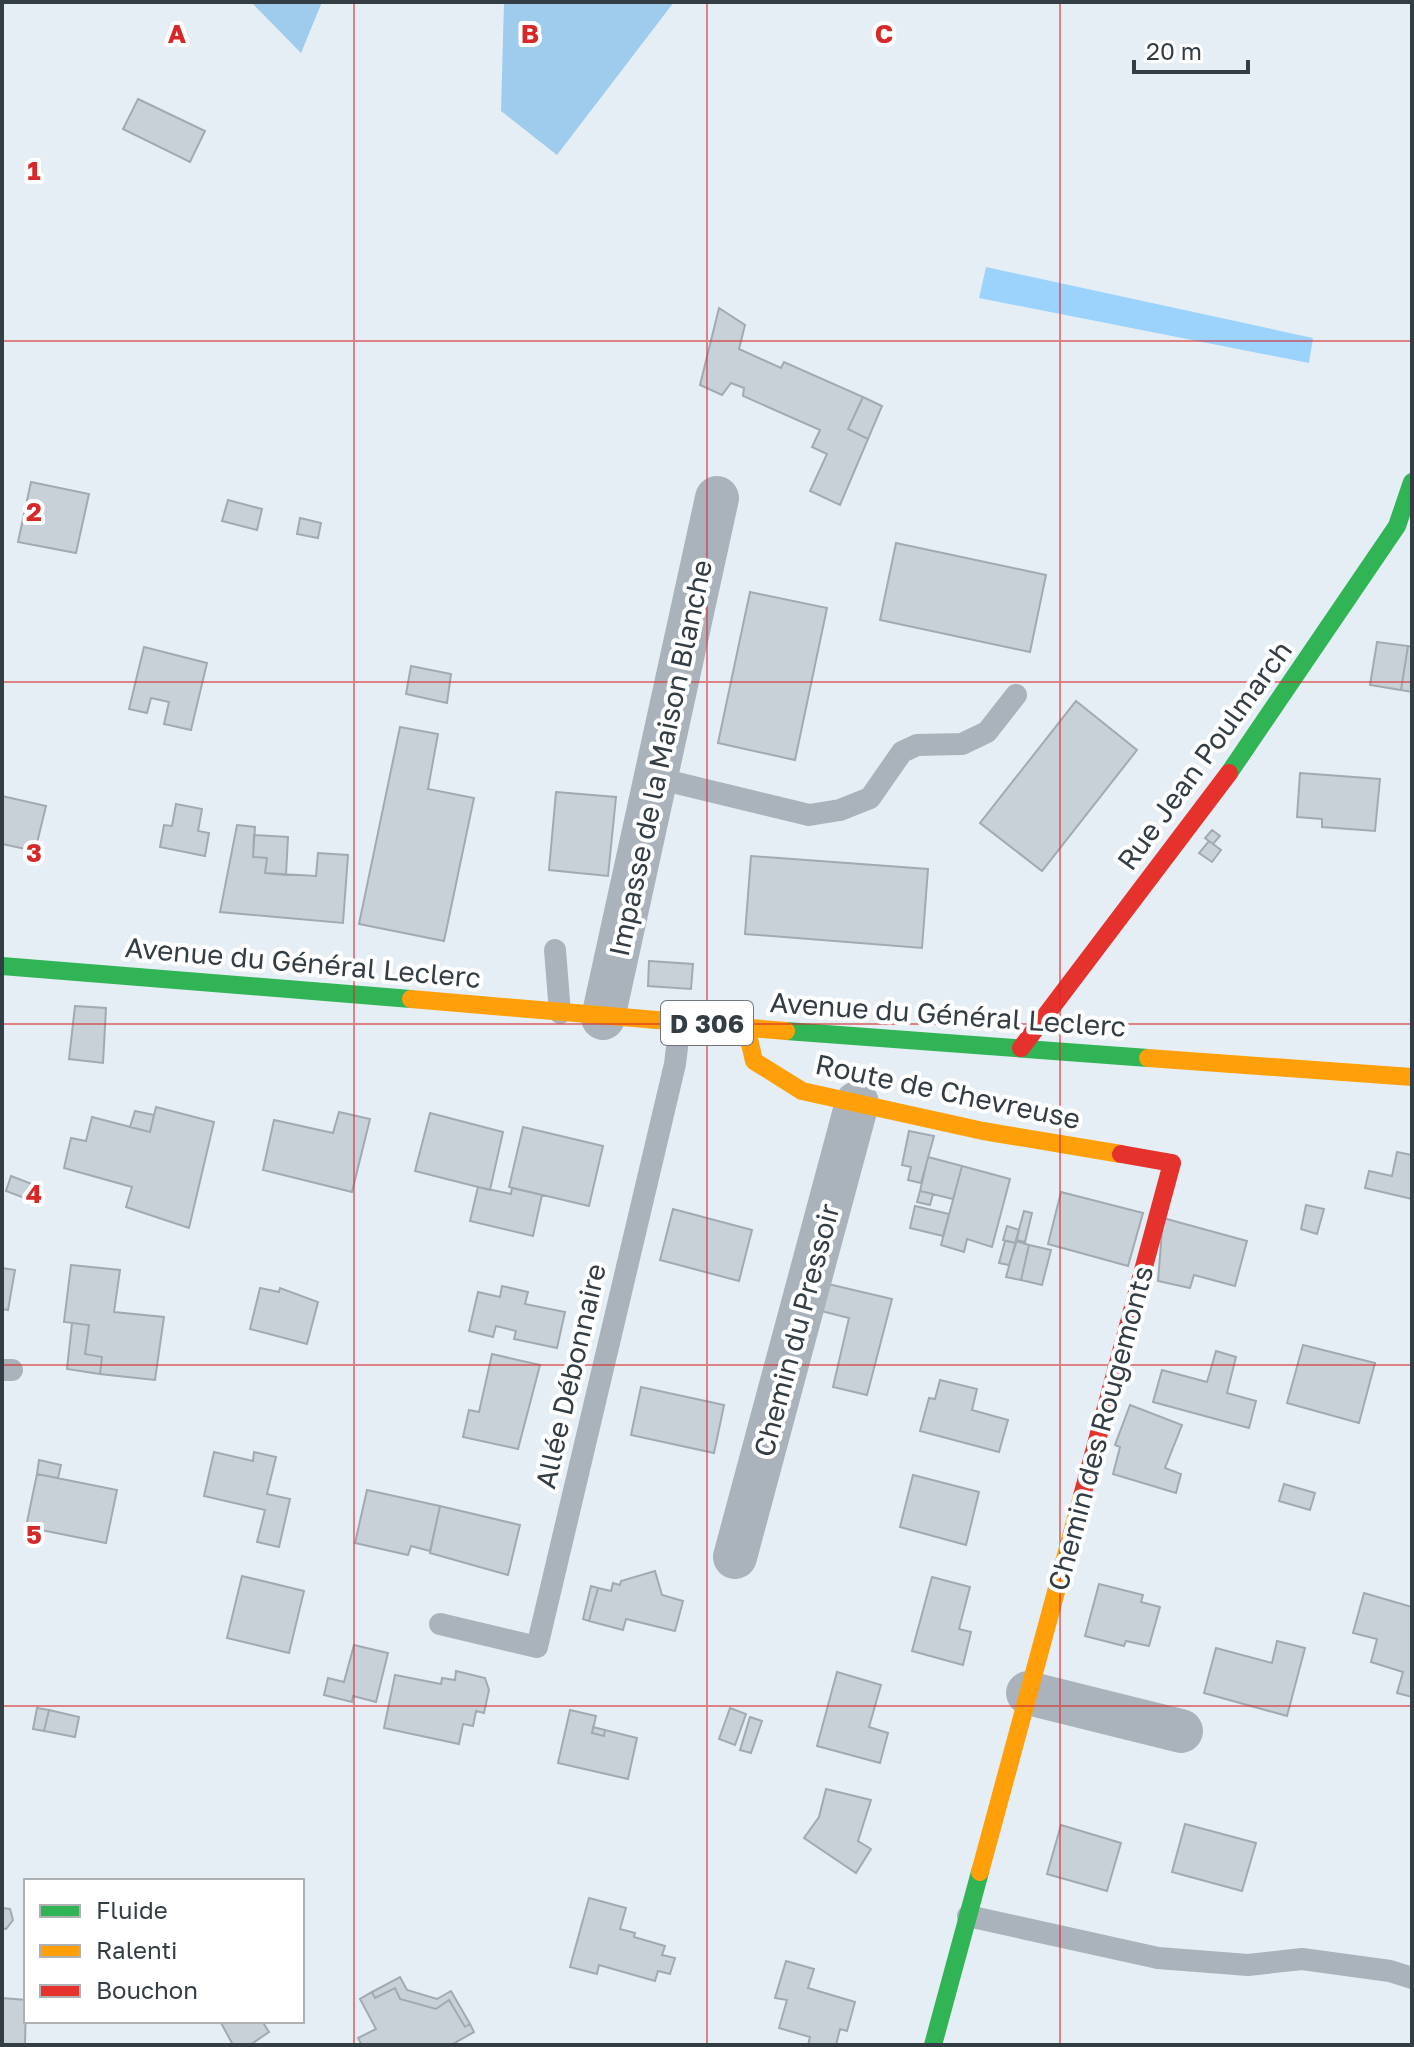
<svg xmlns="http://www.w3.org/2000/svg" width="1414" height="2047" viewBox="0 0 1414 2047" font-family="'Golos Text',sans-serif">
<rect width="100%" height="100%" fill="#e6eef5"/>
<path fill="#9fcbed" d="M251,2H322L301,53Z
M504,2H674L557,155L501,111Z"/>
<path fill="#9cd3fc" d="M986,267L1313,338L1309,363L979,298Z"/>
<path fill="#c9d1d8" stroke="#a2aab1" stroke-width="2" d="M138,99L205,131L190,162L123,129Z
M719,308L745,325L739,349L781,368L784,362L863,397L848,429L868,439L840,505L810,491L827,454L812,447L820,430L743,396L744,388L731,383L722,395L700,385Z
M863,397L882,406L868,439L848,429Z
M31,482L89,494L76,553L18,542Z
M228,500L262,509L257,530L222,521Z
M300,518L321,523L318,538L297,534Z
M896,543L1046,575L1030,652L880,620Z
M750,592L827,608L795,760L718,743Z
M1377,642L1408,646L1401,690L1370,685Z
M1408,646L1412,647V692L1401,690Z
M144,647L207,663L191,730L164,724L169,702L151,698L147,713L129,709Z
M411,666L451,674L447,703L406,694Z
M1076,701L1137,750L1042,871L980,823Z
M400,727L438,734L428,789L474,798L444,941L359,924Z
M1300,773L1380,779L1375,831L1322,827V819L1297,817Z
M556,792L616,797L608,876L549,870Z
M2,796L46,806L35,851L2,844Z
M176,804L202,809L198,831L209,833L205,856L160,847L164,825L172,826Z
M237,825L255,827L253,857L267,858L265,873L316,876L318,853L348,855L343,923L220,912Z
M1212,830L1220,836L1213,844L1205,838Z
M254,835L288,837L286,875L265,873L267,858L253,857Z
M1209,841L1221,850L1212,862L1199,853Z
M751,856L928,869L922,948L745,934Z
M649,961L693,964L691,989L648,986Z
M75,1006L106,1008L103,1063L69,1059Z
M156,1107L214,1122L189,1228L126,1207L132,1187L64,1168L71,1138L86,1141L92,1117L150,1132Z
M135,1111L154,1115L150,1132L130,1127Z
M339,1112L370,1119L352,1192L263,1170L274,1120L333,1133Z
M430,1113L503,1132L490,1190L415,1171Z
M523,1127L603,1146L589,1206L509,1187Z
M909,1131L934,1136L921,1183L908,1180L911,1167L902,1165Z
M1397,1152L1412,1155V1199L1365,1188L1369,1171L1392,1176Z
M928,1157L962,1166L953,1199L920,1191Z
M962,1166L1010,1179L992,1247L967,1239L964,1252L941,1245Z
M11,1176L32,1184L27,1199L6,1191Z
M478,1187L511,1194L512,1188L542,1195L533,1236L470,1221Z
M920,1191L933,1194L930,1205L917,1202Z
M1061,1192L1143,1213L1128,1266L1048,1244Z
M1306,1205L1324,1209L1317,1234L1301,1229Z
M915,1206L949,1214L943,1236L910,1228Z
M673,1209L752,1230L739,1281L660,1260Z
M1024,1211L1032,1213L1025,1242L1016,1240Z
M1163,1218L1247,1241L1235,1286L1194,1275L1190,1288L1158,1281Z
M1007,1226L1019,1230L1016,1243L1003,1240Z
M1005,1241L1016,1243L1009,1265L999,1263Z
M1016,1241L1029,1245L1021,1280L1006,1277Z
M1029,1245L1051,1250L1042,1285L1021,1280Z
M71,1265L120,1270L114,1312L164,1317L155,1380L100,1374L102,1357L85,1354L89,1325L64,1322Z
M2,1268L15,1270L8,1310L2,1309Z
M828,1284L892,1299L867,1395L833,1387L849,1318L821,1311Z
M502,1286L528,1292L525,1304L565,1312L557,1348L514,1339L516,1331L496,1326L493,1337L469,1331L478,1292L500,1297Z
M260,1288L279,1292L280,1288L318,1302L307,1344L250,1329Z
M72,1323L89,1325L85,1354L102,1357L100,1374L67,1369Z
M1303,1345L1375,1363L1359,1423L1287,1403Z
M1216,1351L1236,1357L1227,1393L1256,1401L1249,1428L1153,1402L1162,1370L1207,1382Z
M492,1354L540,1365L518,1449L463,1437L469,1410L479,1412Z
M940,1380L977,1389L972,1410L1008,1420L999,1452L920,1431L929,1398L935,1399Z
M641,1387L724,1405L714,1453L631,1435Z
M1130,1405L1182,1425L1165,1468L1181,1474L1176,1493L1113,1474L1120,1447L1115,1445Z
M214,1452L253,1461L254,1452L276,1457L267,1494L290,1499L279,1547L257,1542L265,1510L204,1496Z
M39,1460L61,1465L58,1478L37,1474Z
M37,1474L117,1490L106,1543L26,1527Z
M913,1475L979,1492L966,1545L900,1527Z
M1284,1484L1315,1493L1310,1510L1279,1501Z
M367,1490L440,1506L430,1551L411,1546L408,1555L355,1543Z
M440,1506L520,1525L508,1575L430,1553Z
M655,1571L662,1595L683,1601L675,1631L626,1619L623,1630L589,1621L598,1588L611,1591L613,1583L620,1585L621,1581Z
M242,1576L304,1591L289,1653L227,1638Z
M932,1577L970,1587L959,1629L971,1632L963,1665L912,1651Z
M1099,1584L1143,1595L1141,1602L1160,1607L1149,1646L1126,1641L1124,1646L1085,1636Z
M591,1586L598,1588L589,1621L583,1619Z
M1364,1593L1412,1607V1697L1397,1693L1403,1672L1371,1662L1377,1639L1353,1633Z
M1277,1641L1305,1648L1287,1716L1204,1693L1216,1648L1272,1663Z
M354,1645L388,1653L376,1702L353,1696L352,1702L324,1695L328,1678L344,1682Z
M456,1671L485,1678L489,1690L484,1713L476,1711L473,1726L463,1724L459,1744L384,1728L395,1675L441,1684L442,1678L455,1680Z
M837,1672L881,1685L869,1727L888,1733L880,1763L817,1746Z
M37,1708L49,1710L44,1731L33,1729Z
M730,1708L746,1714L735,1745L719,1739Z
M49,1710L79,1717L75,1737L44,1731Z
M570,1710L596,1716L592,1733L604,1736L605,1730L637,1738L628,1779L558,1763Z
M750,1717L762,1721L751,1753L740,1750Z
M593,1727L605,1730L604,1736L592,1733Z
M826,1789L871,1800L858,1841L871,1849L856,1873L804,1838L819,1817Z
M1185,1824L1256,1843L1242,1891L1172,1872Z
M1061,1825L1121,1843L1107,1891L1047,1874Z
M589,1898L626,1908L620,1929L635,1933L634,1937L665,1946L662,1955L675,1958L670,1974L658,1971L655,1981L599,1965L597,1974L570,1967Z
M2,1908L10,1909L13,1920L6,1929L2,1928Z
M786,1961L814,1969L808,1988L855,2002L847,2031L840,2029L836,2045H808L810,2037L779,2028L787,2000L775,1998Z
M400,1977L407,1990L437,1999L451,1991L470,2024L465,2027L449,2000L436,2009L400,1999L395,1988L375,1998L372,1992Z
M395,1988L400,1999L436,2009L449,2000L465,2027L470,2024L474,2032L451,2045H362L358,2038L376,2029L360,1999L372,1992L375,1998Z
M2,1998L26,2000L25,2045H2Z
M220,2021H262L269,2032L250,2045H233Z"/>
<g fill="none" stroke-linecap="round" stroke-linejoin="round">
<path stroke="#aab3bb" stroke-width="22" d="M656,778L809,815L840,810L870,798L902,752L917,745L962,744L987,732L1016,695
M555,950L560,1013
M2,1370H12
M440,1624L537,1647L675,1064L680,1022
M968,1916L1158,1958L1248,1965L1302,1959L1390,1971L1412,1978"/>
<path stroke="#aab3bb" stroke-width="44" d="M603,1018L717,498
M735,1557L857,1103
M1028,1693L1181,1731"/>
<path stroke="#30b455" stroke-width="18" d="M1229,773L1397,526L1412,482
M2,966L411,999
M786,1031L1148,1058
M933,2045L980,1872"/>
<path stroke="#ff9f0a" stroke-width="18" d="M411,999L786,1031
M746,1026L754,1061L802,1091L983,1131L1121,1154
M1148,1058L1412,1077
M980,1872L1082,1496"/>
<path stroke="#e5322d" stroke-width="18" d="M1021,1048L1229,773
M1082,1496L1172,1163L1121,1154"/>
</g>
<path fill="none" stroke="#d62828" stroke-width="2" stroke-opacity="0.55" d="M354,2V2045M707,2V2045M1060,2V2045M2,341H1412M2,682H1412M2,1024H1412M2,1365H1412M2,1706H1412"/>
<g text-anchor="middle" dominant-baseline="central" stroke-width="8" stroke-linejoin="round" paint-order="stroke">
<rect fill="#fff" stroke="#70777c" stroke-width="2" x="661" y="1001" width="92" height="44" rx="6"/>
<g font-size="26" font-weight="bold" fill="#333d44">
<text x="707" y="1023">D 306</text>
</g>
<g font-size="28" fill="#333d44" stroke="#fff">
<text transform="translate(1204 755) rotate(-54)">Rue Jean Poulmarch</text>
<text transform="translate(660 758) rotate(-78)">Impasse de la Maison Blanche</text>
<text transform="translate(303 962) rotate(5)">Avenue du Général Leclerc</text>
<text transform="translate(948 1014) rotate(4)">Avenue du Général Leclerc</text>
<text transform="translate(948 1091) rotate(12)">Route de Chevreuse</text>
<text transform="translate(796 1330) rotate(-75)">Chemin du Pressoir</text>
<text transform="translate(570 1376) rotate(-77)">Allée Débonnaire</text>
<text transform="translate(1100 1428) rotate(-75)">Chemin des Rougemonts</text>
</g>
</g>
<g font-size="26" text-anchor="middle" font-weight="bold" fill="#d62828" stroke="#fff" stroke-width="8" stroke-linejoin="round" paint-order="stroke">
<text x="177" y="43">A</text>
<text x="530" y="43">B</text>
<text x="884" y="43">C</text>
<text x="34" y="180">1</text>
<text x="34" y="521">2</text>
<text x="34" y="862">3</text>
<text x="34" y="1203">4</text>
<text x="34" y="1544">5</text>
</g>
<rect width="1414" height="2047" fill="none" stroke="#333d44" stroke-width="8"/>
<rect x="24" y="1879" width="280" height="144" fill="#ffffff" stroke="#adb1b4" stroke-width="2"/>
<rect x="40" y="1905" width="40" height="12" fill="#30b455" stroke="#adb1b4" stroke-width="2"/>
<text x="96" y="1919" font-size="24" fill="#333d44">Fluide</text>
<rect x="40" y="1945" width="40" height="12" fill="#ff9f0a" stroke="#adb1b4" stroke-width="2"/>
<text x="96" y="1959" font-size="24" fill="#333d44">Ralenti</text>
<rect x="40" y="1985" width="40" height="12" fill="#e5322d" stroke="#adb1b4" stroke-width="2"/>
<text x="96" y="1999" font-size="24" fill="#333d44">Bouchon</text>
<path d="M1134 60v12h114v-12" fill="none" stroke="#333d44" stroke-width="4"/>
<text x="1146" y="60" font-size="24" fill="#333d44" stroke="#ffffff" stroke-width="6" paint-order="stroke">20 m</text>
</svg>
